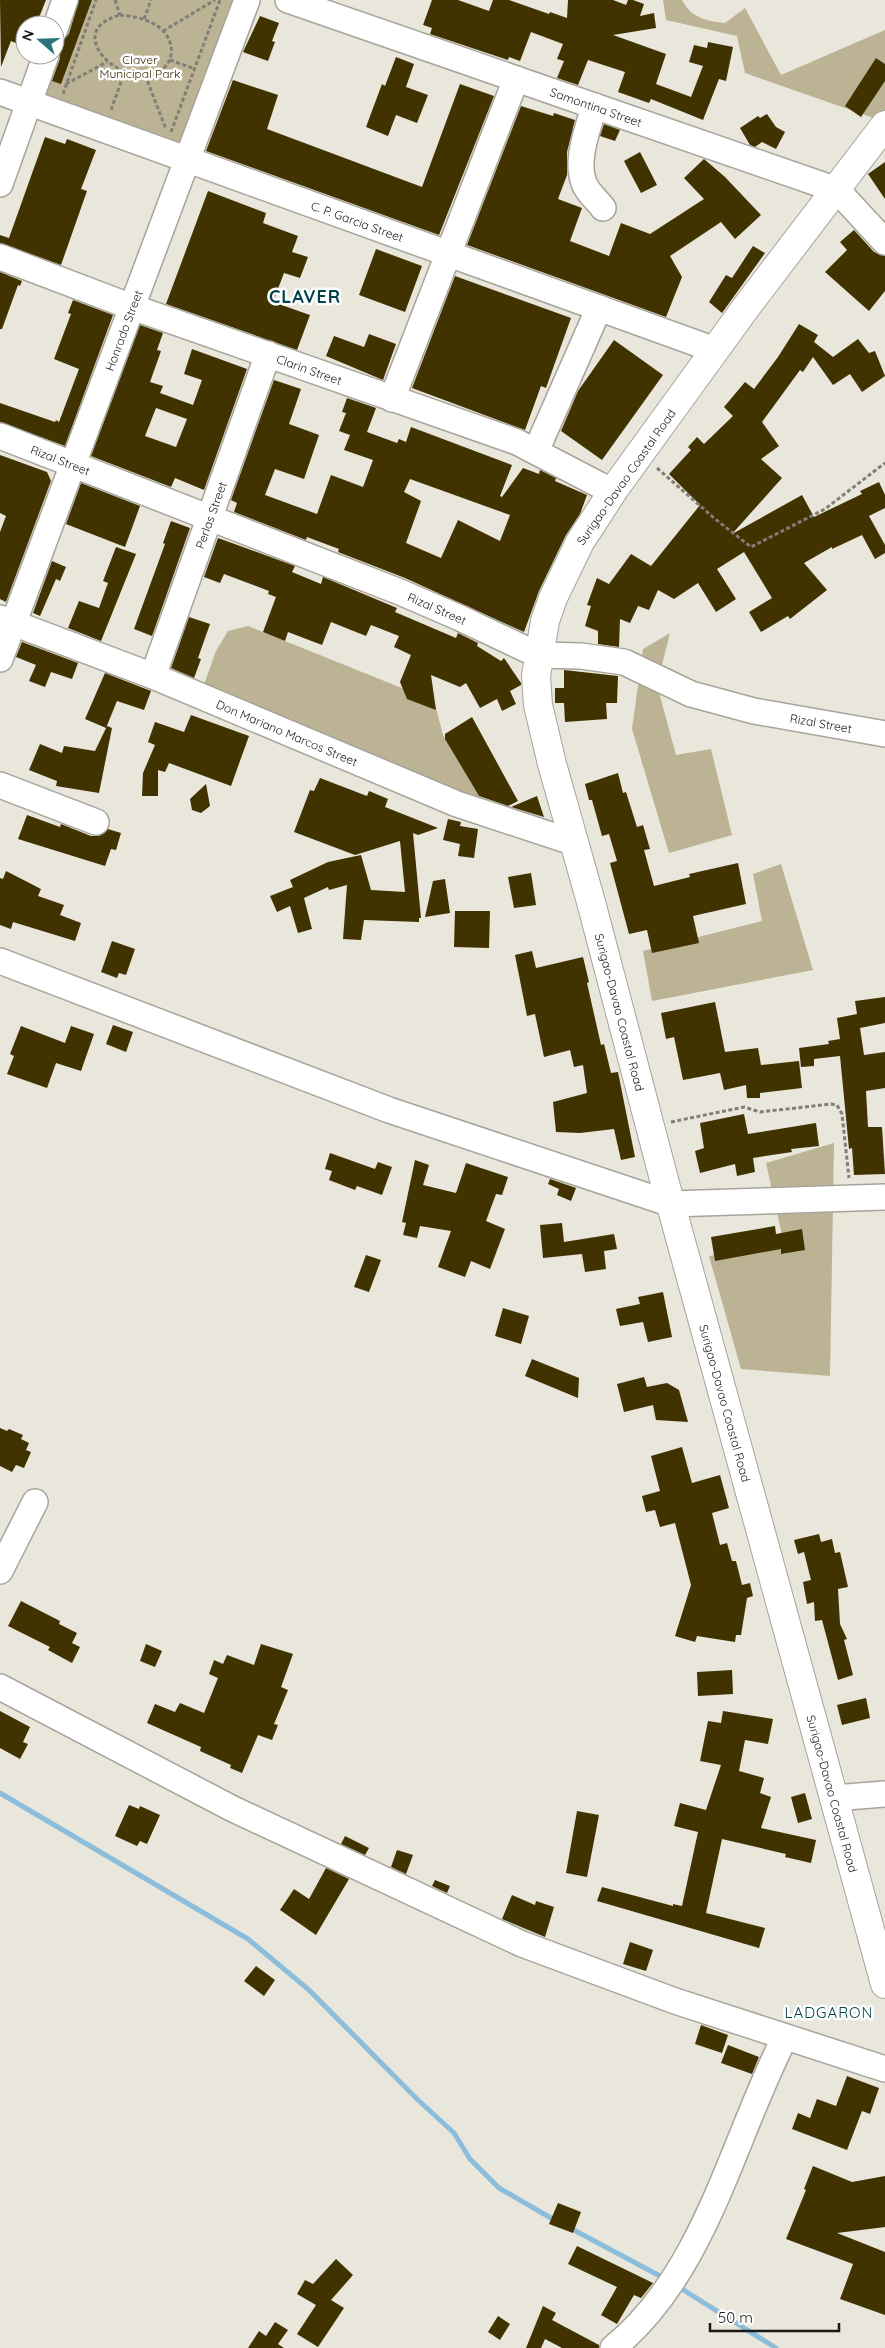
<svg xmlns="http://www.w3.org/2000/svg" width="885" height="2348" viewBox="0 0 885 2348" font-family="Quicksand,sans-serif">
<rect width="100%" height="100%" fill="#e9e6dc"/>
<path fill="#bbb394" d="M74,0H235L182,150L39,99Z
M663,0H682C691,18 707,21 725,23L745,8L781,75L885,30V122L745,73L737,36L666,20Z
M248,626L434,701L443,735L483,803L202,690L216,651L228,631Z
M670,633L657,685L676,755L711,749L732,835L669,853L632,729L643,649Z
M781,864L813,970L652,1001L643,951L762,921L753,874Z
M834,1143L830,1376L741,1369L709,1256L784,1244L766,1163Z"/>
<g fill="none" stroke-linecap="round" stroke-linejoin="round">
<path stroke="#8cbedc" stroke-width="5" d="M0,1793L248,1939L309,1990L417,2099L454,2133L470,2159L499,2188L556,2221
M570,2228L660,2276
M677,2286L776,2348"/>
</g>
<path fill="#403300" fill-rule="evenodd" d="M0,0H46L36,25H25V47L11,41L1,67Z
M79,0H92L61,84L52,81L60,59L58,47L60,42L69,34Z
M432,0H458L489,11L493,0H509L549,14L550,12L567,18L568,0H613L626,5L628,0H633L644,4L640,16L654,13L656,28L613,35L666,54L656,84L691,97L703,66L689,62L694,45L707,48L708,42L733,47L726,81L719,79L703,120L651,99L649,103L618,92L625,72L588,60L578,85L557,78L564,61L557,59L563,44L531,32L520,61L509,57L508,60L430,34L432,28L423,25Z
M260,16L279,23L272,41L275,42L268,61L243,52Z
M396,57L414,64L406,87L428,95L417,123L396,115L388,136L366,127L382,84L385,86Z
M876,58L885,64V81L861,117L845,106Z
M233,80L278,95L267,129L422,187L460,84L494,96L439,235L206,151Z
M521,106L553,116L554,113L575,120L567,152V175L558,199L582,208L570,241L609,256L621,223L650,234L704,199L684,178L704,159L725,177L761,215L735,239L721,222L670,256L682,277L666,317L467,245Z
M767,114L776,127L785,132L776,149L762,142L755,147L750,145L740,128L758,116L760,118Z
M604,124L620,130L615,141L600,136Z
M45,137L65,144L67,139L96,150L81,189L87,191L61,265L0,243V235L9,238Z
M640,152L657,185L641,193L624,161Z
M885,162V199L868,174Z
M208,191L266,213L263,223L298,236L292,252L308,257L300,278L284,273L273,302L310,315L297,350L166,304Z
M854,230L874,252L885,256V291L869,311L825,272L847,250L840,242Z
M753,246L765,253L722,313L709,302L726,275L732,278Z
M376,249L422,266L405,312L359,295Z
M0,272L22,281L20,286L18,285L2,329H0Z
M455,276L571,318L546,388L541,386L525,430L412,388Z
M73,300L113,315L65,446L0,422V403L55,422L56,420L59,422L79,369L54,359L71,314L68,313Z
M799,324L818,335L814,342L833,357L858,339L869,353L875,351L885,376L862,392L850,374L833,385L813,357L803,372L800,370L762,422L779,446L761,459L782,478L732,534L802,495L814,517L862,494L860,491L879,482L885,495V508L869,516L885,545V553L875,559L862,535L832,549V547L804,563L827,590L790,619L788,616L761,632L749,612L772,598L744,552L717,569L736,599L716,612L698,583L674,599L658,590L649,610L638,606L630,623L620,619L619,647L598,644V631L585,626L591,606L587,605L597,578L609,584L631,554L651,566L700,505L669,474L691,450L688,447L697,437L704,444L733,416L724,407L745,382L754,389L778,357Z
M140,325L163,333L157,350L161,351L150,382L163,386L160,393L193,405L202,380L184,374L192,349L247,369L204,490L175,478L171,487L91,456ZM156,408L187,419L176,447L145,436Z
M369,334L396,344L383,380L326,356L334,336L364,347Z
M614,340L663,375L602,460L561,431L578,391Z
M274,380L301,389L289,424L319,435L304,479L275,469L265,495L317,514L331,475L363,487L373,460L344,450L350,435L339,431L346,413L342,412L347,398L376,408L367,432L397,443L399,439L406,442L411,427L512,465L500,496L502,497L523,468L539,474L540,470L556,478L555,481L587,495L580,514L566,535L539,591L524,632L405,578L338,552L339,549L307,537L306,540L234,512L237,503L231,500ZM410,479L510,515L500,541L458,520L441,558L406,543L421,501L404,492Z
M0,455L47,472L51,481L6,602L0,599V532L6,516L0,513Z
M81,483L140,506L125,547L66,524Z
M171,521L190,528L152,636L134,629L165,544L163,543Z
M218,538L295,566L292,572L321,584L323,577L397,608L395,612L456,638L458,633L478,643L477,646L501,661L504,658L521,683V685L510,691L516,704L502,711L497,699L480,708L466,683L460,687L431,675L436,710L407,699L400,682L411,655L394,647L399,636L371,625L366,636L331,622L322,645L288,632L285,641L263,632L276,597L268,594L269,591L224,574L220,583L204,577Z
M116,547L136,554L101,641L68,628L79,601L99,608L108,583L103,581Z
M52,561L66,567L60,581L56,579L40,616L33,613Z
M189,617L210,624L198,658L201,659L194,678L171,668Z
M22,642L78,663L72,679L51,672L45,687L29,681L36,665L16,657Z
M564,670L618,676L617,703H606L607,719L565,722L564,703H555V688H564Z
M105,673L151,691L144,710L117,701L106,728L85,719Z
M191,715L249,736L231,786L169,763L165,772L158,770V796H142L143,773L155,745L148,742L155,722L184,732Z
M472,717L518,801L508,806L479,796L445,739V734Z
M107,726L112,728L99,793L56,786L57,781L29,770L40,744L62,753L64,746L95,751Z
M618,773L623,793L626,792L637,827L643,825L650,849L644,850L654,886L690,877L689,874L738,863L746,904L693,916L699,943L652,953L647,930L629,934L610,863L617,861L609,834L602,836L592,800H589L585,784Z
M320,778L367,796L369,791L388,799L385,807L438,828L418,835L413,833L421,918H419V922L364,920L361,940L343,939L347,885L329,890L328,887L304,898L312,929L298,933L290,906L277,912L270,896L293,887L290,880L328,862L361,855L371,890L405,892L400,841L355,855L294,832L310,790L314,791Z
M206,784L210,806L201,813L192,810L190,799Z
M537,796L544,817L511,807Z
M27,815L60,827L61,824L91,836H99L108,829L121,833L116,850L111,849L105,866L18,839Z
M448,819L461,822L460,826L478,829L474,858L458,856L460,844L443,840Z
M6,871L41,889L38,896L64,905L60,915L81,923L75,941L13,922L11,929L0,925V878L3,879Z
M531,873L536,905L514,908L508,877Z
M445,879L450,913L425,917L433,881Z
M455,911H490L489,948L454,947Z
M112,941L135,949L126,975L119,973L117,978L101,972Z
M532,951L536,968L583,957L589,982L587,983L601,1045L604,1044L611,1073L618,1072L635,1157L621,1160L614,1129L580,1133L556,1132L553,1102L587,1093L583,1065L574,1067L570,1050L544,1057L535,1014L527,1016L515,955Z
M885,997V1023L860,1028L864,1055L885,1052V1088L866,1091L868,1127H882L885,1174L854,1175L852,1148L849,1149L840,1056L814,1059V1066L801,1067L799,1048L829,1044L828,1041L840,1039L837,1018L857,1014L855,1001Z
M715,1002L725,1052L758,1048L761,1065L799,1061L802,1088L760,1093V1098H747L746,1085L724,1090L720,1073L683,1080L674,1037L666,1039L661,1013Z
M113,1025L133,1032L126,1052L106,1044Z
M21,1026L65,1043L71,1026L94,1034L81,1071L56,1063L47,1088L7,1074L14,1056L10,1054Z
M744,1114L748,1134L816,1123L819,1146L791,1149L792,1152L753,1158L755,1172L737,1176L735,1164L700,1173L695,1151L704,1148L700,1123Z
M330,1153L375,1169L378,1162L392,1167L382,1195L357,1186L355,1190L329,1180L332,1171L325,1169Z
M415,1160L429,1165L423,1185L456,1193L466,1163L508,1177L502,1195L496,1194L486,1221L505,1229L490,1269L471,1261L465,1277L438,1267L451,1231L420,1226L417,1238L403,1235L406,1223L402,1222Z
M550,1179L576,1188L571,1201L557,1195L559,1189L548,1184Z
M562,1223L564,1242L614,1234L617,1249L604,1251L606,1269L585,1272L582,1254L543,1258L540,1225Z
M775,1226L776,1234L802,1229L805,1250L781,1254V1249L715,1261L711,1237Z
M366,1255L381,1260L369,1292L354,1287Z
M663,1292L672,1337L648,1342L643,1322L620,1326L616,1309L640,1304L638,1297Z
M503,1308L529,1316L521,1344L495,1336Z
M532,1359L579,1378L578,1398L525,1376Z
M644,1377L647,1387L667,1383L679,1390L688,1422L656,1420L653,1405L624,1412L617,1384Z
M0,1428L7,1431L9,1429L23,1435L21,1439L29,1443L26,1450L31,1452L24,1468L16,1465L12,1472L0,1466Z
M682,1447L692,1483L720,1475L729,1508L712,1513L720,1545L727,1543L732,1561H736L742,1585L750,1583L753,1596L747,1598L741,1635H736L735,1642L697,1636L695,1642L675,1636L691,1585L675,1523L660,1527L655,1510L646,1512L642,1496L660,1491L651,1456Z
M819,1534L821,1542L832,1539L835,1553L840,1552L848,1587L838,1589L840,1624L847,1639L844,1640L853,1675L838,1680L822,1620L815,1621L814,1602L807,1604L803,1582L811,1580L804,1552L798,1554L794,1540Z
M21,1601L60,1621L59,1624L77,1633L72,1643L80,1647L72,1663L48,1650L50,1647L8,1626Z
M146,1644L162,1651L155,1667L140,1661Z
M261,1644L293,1654L281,1687L288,1690L274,1724L278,1725L272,1740L258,1735L242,1773L230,1768L231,1765L200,1751L201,1747L147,1723L155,1704L175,1712L180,1703L204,1713L218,1678L209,1674L214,1660L223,1664L227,1655L254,1665Z
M732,1670L733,1694L698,1696L697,1672Z
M866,1698L870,1718L842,1725L837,1705Z
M0,1711L30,1727L23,1742L28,1744L20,1759L0,1748Z
M723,1711L773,1719L768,1744L745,1740L739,1771L764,1778L760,1793L771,1797L761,1828L816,1840L811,1863L785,1857L786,1854L722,1839L706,1913L765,1928L759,1948L597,1901L602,1887L673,1906V1904L682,1906L698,1832L674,1826L680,1803L706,1810L721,1765L700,1761L708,1721L721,1723Z
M805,1793L812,1819L798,1823L791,1797Z
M129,1805L139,1809L140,1806L160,1815L147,1844L140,1841L137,1846L115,1836Z
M577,1811L599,1815L587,1877L566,1873Z
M345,1836L369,1848L365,1855L341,1844Z
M397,1850L413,1855L406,1874L391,1867Z
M326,1868L349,1879L316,1935L280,1910L294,1889L309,1899Z
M435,1880L450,1886L447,1893L432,1886Z
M512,1895L535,1905L536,1901L554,1907L545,1937L502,1919Z
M630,1942L653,1950L646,1971L623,1964Z
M256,1966L275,1980L264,1996L244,1981Z
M701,2025L728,2035L722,2053L695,2044Z
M728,2045L759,2057L752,2074L721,2063Z
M847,2076L879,2088L870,2114L862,2111L847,2150L792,2129L798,2113L810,2118L817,2099L836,2106Z
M813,2166L852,2182L885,2176V2227L837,2233L885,2252V2315L840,2299L853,2264L786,2239L806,2190L804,2189Z
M558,2203L581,2212L573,2233L549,2224Z
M577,2246L653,2283L641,2298L634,2295L617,2324L601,2315L617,2287L568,2264Z
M336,2259L353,2275L331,2300L344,2308L318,2347L297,2334L316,2305L297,2294L305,2280L313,2284Z
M543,2306L556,2313L552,2320L599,2345V2348H562L545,2339L541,2348H526Z
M498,2316L510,2324L500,2340L488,2332Z
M275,2322L288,2330L278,2344L284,2348H248L259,2331L266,2336Z"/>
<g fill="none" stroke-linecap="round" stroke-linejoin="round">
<defs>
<g id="minor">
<path id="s1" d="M288,0L837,190L885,242"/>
<path d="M55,29L65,0"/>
<path id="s2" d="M0,92L715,350"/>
<path d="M594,106C588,130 575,159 584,183C587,192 597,200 603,208"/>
<path d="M0,184L46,55"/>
<path id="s3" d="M0,257L132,307L517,442L613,492"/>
<path d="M392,399L516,79"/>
<path id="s4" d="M0,436L400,592L460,618L538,655L581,656L624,662L691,694L754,711L885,734"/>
<path d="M536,451L599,308"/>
<path id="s5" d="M0,618L153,676L457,804L575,843"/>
<path id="s6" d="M0,659L247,0"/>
<path id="s7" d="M153,676L268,354"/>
<path d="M0,785L96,822"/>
<path d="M0,961L389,1110L671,1204L885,1197"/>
<path d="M0,1571L35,1502"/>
<path d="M0,1687L233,1809L522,1944L675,2001L885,2069"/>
<path d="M834,1798L885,1794"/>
<path d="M613,2348C705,2274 733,2138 785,2037"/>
</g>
<g id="highway">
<path id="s8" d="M885,125L747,306L615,488L580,542L553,598L545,621L536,676L538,705L552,764L591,902L666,1187L885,1984"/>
</g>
</defs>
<use href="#minor" stroke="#a7a49b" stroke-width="28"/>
<use href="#highway" stroke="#a7a49b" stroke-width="30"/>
<path stroke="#807e77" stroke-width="3" stroke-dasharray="4 2.5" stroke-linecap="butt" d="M115,0L120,15
M120,15C133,16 149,19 160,28C175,40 176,63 158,72C122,90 60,31 120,15Z
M144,19L151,0
M163,31L215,0
M170,60L195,69
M145,75L166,129
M66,84L107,62
M63,94L96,0
M111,110L125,71
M171,132L220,0
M657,468L714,518L751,547L825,509L885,463
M671,1122L744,1107L760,1112L831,1104L837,1105L842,1114L849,1178"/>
<use href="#minor" stroke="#fff" stroke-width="25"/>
<use href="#highway" stroke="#fff" stroke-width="28"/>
</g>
<g text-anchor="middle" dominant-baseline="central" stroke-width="5" stroke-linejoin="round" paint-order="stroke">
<g font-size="12" fill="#342a00" stroke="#fff">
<text x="140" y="59">Claver<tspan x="140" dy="14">Municipal Park</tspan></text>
</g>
<g font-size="12" fill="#1b1a17" stroke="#fff">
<text stroke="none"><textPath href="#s1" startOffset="326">Samontina Street</textPath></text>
<text stroke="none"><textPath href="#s2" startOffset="380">C. P. Garcia Street</textPath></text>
<text stroke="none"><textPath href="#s6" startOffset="351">Honrado Street</textPath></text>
<text stroke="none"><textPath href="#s3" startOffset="329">Clarin Street</textPath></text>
<text stroke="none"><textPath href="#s4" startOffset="65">Rizal Street</textPath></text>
<text transform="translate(626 477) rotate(-55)">Surigao-Davao Coastal Road</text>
<text stroke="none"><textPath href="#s7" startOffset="171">Perlas Street</textPath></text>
<text stroke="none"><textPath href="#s4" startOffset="470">Rizal Street</textPath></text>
<text stroke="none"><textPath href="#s4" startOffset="875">Rizal Street</textPath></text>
<text stroke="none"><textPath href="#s5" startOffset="309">Don Mariano Marcos Street</textPath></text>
<text stroke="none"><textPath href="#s8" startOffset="1006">Surigao-Davao Coastal Road</textPath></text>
<text stroke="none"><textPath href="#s8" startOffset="1411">Surigao-Davao Coastal Road</textPath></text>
<text stroke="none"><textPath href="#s8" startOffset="1816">Surigao-Davao Coastal Road</textPath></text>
</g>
<g font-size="15" letter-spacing="1" fill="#004349" stroke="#fff">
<text x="829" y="2012">LADGARON</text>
</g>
<g font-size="18" font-weight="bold" letter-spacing="1" fill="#004349" stroke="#fff">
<text x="305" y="296">CLAVER</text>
</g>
</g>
<g transform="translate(40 40) rotate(290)"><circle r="24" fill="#ffffff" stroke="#a4a3a2"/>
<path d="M0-4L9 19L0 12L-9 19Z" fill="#2b747b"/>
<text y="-8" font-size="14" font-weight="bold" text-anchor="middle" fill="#1b1a17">N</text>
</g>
<path d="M710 2323v8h129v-8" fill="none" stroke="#1b1a17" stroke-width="2.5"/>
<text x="718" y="2323" font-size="15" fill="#1b1a17" stroke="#ffffff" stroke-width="4" paint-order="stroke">50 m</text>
</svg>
